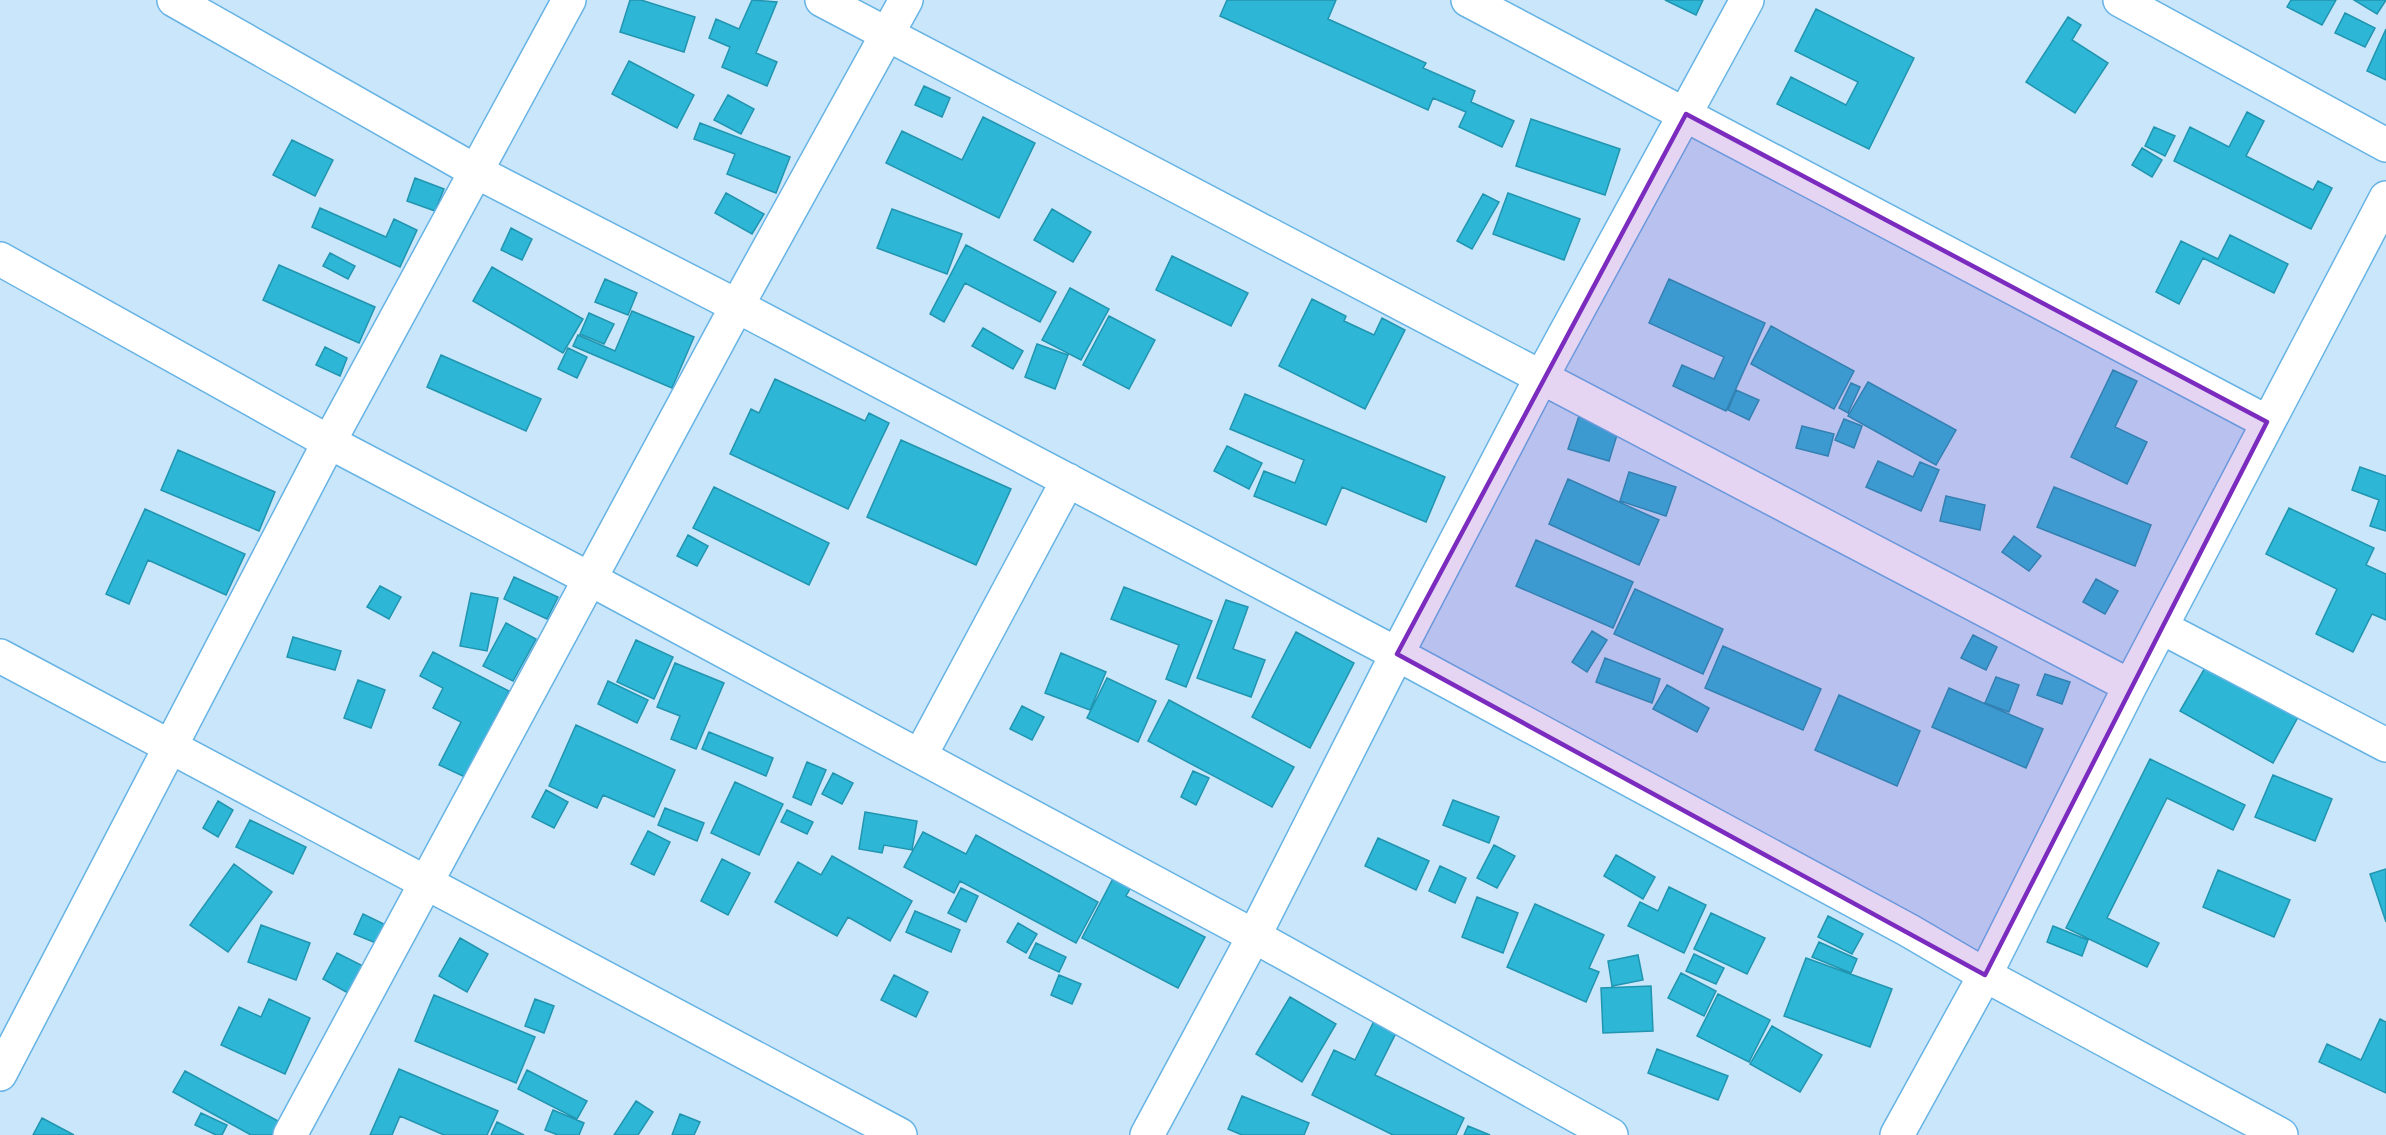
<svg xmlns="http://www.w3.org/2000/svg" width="2386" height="1135" viewBox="0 0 2386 1135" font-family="Inter,sans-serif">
<rect width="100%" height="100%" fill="#c9e6fa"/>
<path fill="#2db6d6" stroke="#2195b0" stroke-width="1.5" d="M630,0H641L695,17L684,52L620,32Z
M752,0L777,2L756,53L777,62L767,86L722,67L730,47L709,38L716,19L739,29Z
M1227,0H1336L1328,19L1426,63L1423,68L1475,91L1471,102L1514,121L1502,147L1459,127L1466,112L1433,98L1428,110L1220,16Z
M1665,0H1703L1696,15Z
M2291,0H2336L2322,25L2287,7Z
M2354,0H2386L2377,14Z
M1816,9L1914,58L1869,149L1777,104L1791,77L1846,105L1858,82L1795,51Z
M2345,13L2375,28L2365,47L2335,33Z
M2068,17L2081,25L2072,40L2108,63L2075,113L2026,82Z
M2386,29V80L2367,71Z
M629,61L694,95L677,128L612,94Z
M924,86L950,98L942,117L915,105Z
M728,95L754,109L741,134L714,120Z
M2247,112L2264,121L2246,156L2313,190L2318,181L2332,188L2311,229L2174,161L2190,127L2229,147Z
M983,117L1035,143L999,218L886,163L902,131L962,160Z
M1531,119L1620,149L1605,195L1516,166Z
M700,123L790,157L776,193L727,174L735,154L694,139Z
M2154,127L2175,136L2165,156L2145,146Z
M292,140L333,160L315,196L273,175Z
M2142,148L2162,160L2152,177L2132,165Z
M415,178L444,189L435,211L407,201Z
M726,193L764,214L752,234L715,213Z
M1508,193L1580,219L1564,260L1493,234Z
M1483,194L1499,202L1472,249L1457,241Z
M320,208L386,237L394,219L417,230L400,267L312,227Z
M892,209L962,234L947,274L877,248Z
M1052,209L1091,232L1073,262L1034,240Z
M511,228L532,239L522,260L501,250Z
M2230,235L2288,264L2274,293L2203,258L2179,304L2156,292L2181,241L2218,259Z
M966,245L1056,292L1040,322L965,283L944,322L930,314Z
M330,253L355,266L348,279L323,266Z
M1172,256L1248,293L1231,326L1156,290Z
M279,265L375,307L359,343L263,300Z
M492,267L583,319L563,353L473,301Z
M605,279L637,293L628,315L595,302Z
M1669,279L1765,323L1726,411L1673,386L1682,365L1714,379L1724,357L1649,323Z
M1070,288L1109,309L1081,360L1042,340Z
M1312,299L1346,316L1344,321L1374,335L1382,318L1405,330L1365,409L1279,366Z
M632,311L694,337L672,388L573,346L578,335L615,351Z
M589,313L614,324L604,344L580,334Z
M1109,316L1155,340L1129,389L1083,365Z
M1771,326L1854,371L1834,409L1751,364Z
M983,328L1023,351L1013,369L972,346Z
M1037,344L1068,355L1055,389L1025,377Z
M325,347L347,358L340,376L316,365Z
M568,348L587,357L577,378L558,369Z
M441,355L541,399L526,431L427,387Z
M2113,370L2137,381L2115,427L2147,442L2127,484L2071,457Z
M775,379L865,421L869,413L889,423L848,509L730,454L751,409L759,413Z
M1868,382L1956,430L1936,465L1848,416Z
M1851,383L1860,387L1848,413L1839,408Z
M1736,390L1759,400L1749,420L1728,410Z
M1245,394L1445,477L1426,522L1342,487L1326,525L1254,496L1264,471L1295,483L1304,460L1230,429Z
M1580,413L1620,425L1609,461L1568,449Z
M1844,419L1862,426L1854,448L1835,440Z
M1802,426L1834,434L1828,456L1796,448Z
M901,440L1011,489L976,565L867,517Z
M1227,446L1262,463L1249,489L1214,471Z
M178,450L275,492L259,531L161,490Z
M1878,461L1913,477L1920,462L1939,470L1921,511L1866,487Z
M2360,467L2386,476V531L2370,526L2379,500L2352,490Z
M1629,472L1676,487L1666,516L1620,501Z
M1568,479L1659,520L1639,565L1549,524Z
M714,487L829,543L809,585L693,528Z
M2054,487L2151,525L2135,566L2037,527Z
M1946,496L1985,505L1980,530L1940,521Z
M2289,508L2374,548L2366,565L2386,574V620L2372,614L2353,652L2316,634L2337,589L2266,554Z
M145,509L245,554L226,595L148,560L129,604L106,594Z
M688,535L708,546L697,566L677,556Z
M2014,536L2041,556L2029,571L2002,552Z
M1536,540L1633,582L1613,628L1516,586Z
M514,577L558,597L547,619L504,599Z
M2096,579L2118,591L2105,614L2083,602Z
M380,586L401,597L389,619L367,607Z
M1124,587L1212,621L1186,687L1166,679L1179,645L1111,619Z
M1635,589L1723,629L1703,674L1614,634Z
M471,593L498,598L487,651L460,646Z
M1226,600L1248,607L1233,649L1265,660L1251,697L1197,678Z
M506,623L536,639L513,681L483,666Z
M1592,631L1607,640L1587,672L1572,662Z
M1296,632L1354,663L1310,748L1252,717Z
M1973,635L1997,647L1986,670L1961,658Z
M293,637L341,651L335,670L287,657Z
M636,640L673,657L654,699L617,682Z
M1723,646L1821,689L1803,730L1705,688Z
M433,652L509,691L465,777L439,765L461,722L433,708L443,688L420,676Z
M1061,653L1106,672L1090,710L1045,693Z
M1605,658L1660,679L1652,703L1596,682Z
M675,663L724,683L696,749L671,739L680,716L657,707Z
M2206,666L2298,717L2273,763L2180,711Z
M2045,674L2070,682L2062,704L2037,695Z
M1996,677L2019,685L2009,712L1985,703Z
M1107,678L1156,701L1138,742L1087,718Z
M358,680L385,690L371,728L344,718Z
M608,681L648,700L637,723L598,704Z
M1667,685L1709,708L1697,732L1653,709Z
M1949,688L2043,729L2026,768L1932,727Z
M1839,695L1920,731L1897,786L1815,750Z
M1169,700L1294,767L1272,807L1148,741Z
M1022,706L1044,717L1032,740L1010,729Z
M576,725L675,770L654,817L603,795L597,808L549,786Z
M709,732L773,758L766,776L702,749Z
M2150,759L2245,805L2233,830L2167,798L2107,918L2159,943L2147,967L2066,928Z
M807,762L826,770L811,805L793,797Z
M1193,771L1209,778L1196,805L1181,797Z
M833,773L853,783L842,804L822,794Z
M2273,775L2332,799L2315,841L2255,817Z
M735,782L783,804L759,855L711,833Z
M546,790L568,802L554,828L532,817Z
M1453,800L1499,817L1489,843L1443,825Z
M218,801L233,810L218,837L203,828Z
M665,808L704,823L697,841L658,825Z
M787,810L813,822L807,834L781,822Z
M865,812L917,821L912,850L884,845L882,853L859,849Z
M250,820L306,847L293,874L236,847Z
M648,831L670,842L654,875L631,864Z
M923,832L966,854L976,835L1098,902L1076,943L960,881L954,893L904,867Z
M1378,838L1429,861L1416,890L1365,866Z
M1494,845L1515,856L1497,888L1477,878Z
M1616,855L1655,877L1643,899L1604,876Z
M832,856L912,901L890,941L848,917L837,936L775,902L798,862L821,875Z
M722,859L750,873L728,915L701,901Z
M234,864L272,892L228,952L190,925Z
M1440,866L1466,878L1455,903L1429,891Z
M1118,869L1136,878L1126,896L1205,937L1178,988L1082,938Z
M2386,869V922L2370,874Z
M2218,870L2290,900L2274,937L2203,907Z
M1669,887L1706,905L1684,953L1628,926L1640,902L1658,911Z
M961,888L978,896L966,922L948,913Z
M1477,897L1518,913L1503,953L1462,937Z
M1535,904L1604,935L1589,968L1599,972L1586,1002L1507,967Z
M915,911L960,930L951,952L906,932Z
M1711,913L1765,938L1747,974L1694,949Z
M363,914L384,924L376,943L354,934Z
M1828,916L1863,934L1852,954L1818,937Z
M1018,923L1037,934L1026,953L1007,942Z
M261,925L310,943L296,980L248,962Z
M2053,926L2088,940L2082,956L2047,942Z
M460,938L488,954L467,992L439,976Z
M1819,942L1857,959L1851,973L1812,957Z
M1036,943L1066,957L1059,972L1029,958Z
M337,953L363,966L348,993L323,979Z
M1694,954L1724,968L1716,984L1686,971Z
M1638,955L1643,980L1612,986L1608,961Z
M1806,958L1892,989L1870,1047L1784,1016Z
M1681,973L1716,991L1704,1016L1668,998Z
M894,975L928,992L916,1017L881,1000Z
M1059,975L1081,984L1072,1004L1051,995Z
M1651,986L1653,1031L1603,1033L1601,988Z
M1718,994L1770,1020L1749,1062L1697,1036Z
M434,995L535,1037L516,1083L415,1041Z
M1290,997L1336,1024L1302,1082L1256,1054Z
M269,999L310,1018L285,1074L221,1045L239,1007L261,1017Z
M535,999L554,1006L544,1033L525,1026Z
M1375,1019L1397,1031L1375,1075L1464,1118L1456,1135H1393L1312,1095L1334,1050L1355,1060Z
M2380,1019L2386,1022V1093L2319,1062L2327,1044L2361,1060Z
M1772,1026L1822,1055L1800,1092L1750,1064Z
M1657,1049L1728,1076L1718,1100L1648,1073Z
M399,1069L498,1111L487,1135H444L400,1116L392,1135H370Z
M527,1070L587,1101L577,1119L518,1089Z
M185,1071L280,1122L273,1135H251L173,1092Z
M1242,1096L1309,1123L1304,1135H1242L1228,1129Z
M636,1101L653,1112L638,1135H614Z
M553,1110L584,1123L579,1135H558L545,1130Z
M201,1113L227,1125L222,1135H216L195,1125Z
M680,1114L700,1122L694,1135H672Z
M42,1118L74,1135H33Z
M497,1122L524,1135H491Z
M1468,1126L1490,1135H1464Z"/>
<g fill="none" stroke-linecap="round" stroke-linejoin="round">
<defs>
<path id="minor" d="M174,0L477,172L737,306L1397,654L1908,930L1985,975L2281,1135
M822,0L2130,686
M1468,0L2267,422
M2120,0L2386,145
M0,259L329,442L590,579L1254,936L1611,1135
M2161,627L2386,745
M0,656L900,1135
M920,756L1068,480
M0,1074L329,442L569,0
M290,1135L737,306L906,0
M1147,1135L1254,936L1397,654L1541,378L1747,0
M1897,1135L1985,975L2130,686L2386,198"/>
</defs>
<use href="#minor" stroke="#66b3e4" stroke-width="36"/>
<use href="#minor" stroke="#fff" stroke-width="33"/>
</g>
<path fill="#7b2cbf" fill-opacity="0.2" stroke="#7b2cbf" stroke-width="4.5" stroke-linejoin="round" d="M1686,114L2267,422L1985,975L1397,654Z"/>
</svg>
